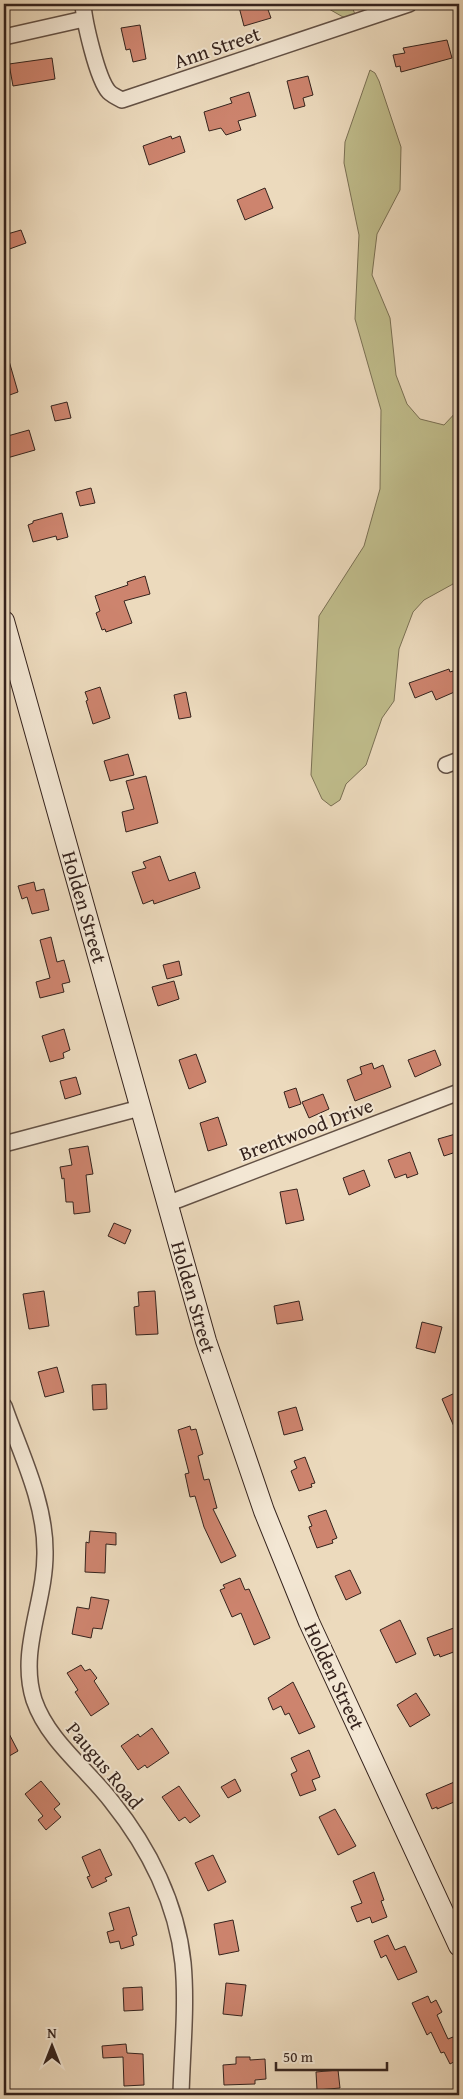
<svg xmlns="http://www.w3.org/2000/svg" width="463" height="2099" viewBox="0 0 463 2099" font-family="'Gentium Book Plus',serif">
<rect width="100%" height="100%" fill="#ecdabd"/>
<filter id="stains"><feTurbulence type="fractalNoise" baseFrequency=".004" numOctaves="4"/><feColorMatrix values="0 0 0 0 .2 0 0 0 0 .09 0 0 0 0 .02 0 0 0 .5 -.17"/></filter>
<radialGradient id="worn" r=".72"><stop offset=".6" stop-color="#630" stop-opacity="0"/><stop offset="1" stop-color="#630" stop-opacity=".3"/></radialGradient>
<path fill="#c0bd8c" stroke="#7a7054" d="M328,4H351L356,17H343L329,9Z
M370,70L375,73L379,81L401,147L400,190L377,234L372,275L390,318L396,375L407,404L420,419L444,425L459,409V575L453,584L424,600L413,612L399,649L394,701L382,718L366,765L346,784L340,800L331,806L322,799L311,775L319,616L364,546L380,489L381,410L355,319L359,235L344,163L345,142Z"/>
<path fill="#cd846e" stroke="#35231d" d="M249,4H266L271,18L244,26L239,7Z
M140,25L146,59L133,62L130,49L126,50L121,28Z
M447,40L452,58L401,72L400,66L396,67L393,55L405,53L403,48Z
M52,58L55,79L13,86L9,64Z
M308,76L313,95L303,98L305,106L294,109L287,81Z
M249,92L256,116L238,121L241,130L226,135L221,128L209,131L204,112L232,103L230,98Z
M171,136L172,139L180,136L185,152L149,165L143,146Z
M265,188L273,208L245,220L237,200Z
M21,230L26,243L4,251V235Z
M7,354L18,392L4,397V355Z
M67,402L71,418L55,421L51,406Z
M29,430L35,450L7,458L4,437Z
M91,488L95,503L80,506L76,492Z
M62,513L68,537L57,540L56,536L33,542L28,525L33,523V521Z
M145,576L150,594L124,601L132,623L106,632L105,629L102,630L96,613L100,611L95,596L128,585L127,582Z
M449,669L450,672L453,671L459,690L436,700L432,691L415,698L409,683Z
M100,687L110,718L93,724L86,701L88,700L85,692Z
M186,692L191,717L179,719L174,695Z
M128,754L134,775L110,781L104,761Z
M146,776L158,823L126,832L122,812L134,809L126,781Z
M160,856L169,881L195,872L200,888L154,904L153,900L143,904L132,872L146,868L143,862Z
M34,882L36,891L44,889L49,910L32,914L27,897L22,899L18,886Z
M51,937L57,962L64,960L70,982L62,984L64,992L40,998L36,982L50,978L40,940Z
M179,961L182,975L167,979L163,965Z
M174,981L179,999L158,1006L152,987Z
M64,1029L70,1050L63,1053L64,1058L50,1062L42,1036Z
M435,1050L441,1065L415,1077L408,1060Z
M196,1054L206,1082L189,1089L179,1060Z
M372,1063L374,1069L383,1065L391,1087L355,1101L347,1080L362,1074L360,1067Z
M76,1077L81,1094L65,1099L60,1081Z
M296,1088L301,1104L289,1108L284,1092Z
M323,1094L329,1109L309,1118L302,1102Z
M218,1117L227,1145L208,1151L200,1123Z
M459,1133V1151L444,1156L438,1139Z
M88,1146L93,1174L86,1175L90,1212L74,1214L73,1202H66L64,1178L62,1179L60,1167L72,1165L69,1149Z
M410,1152L418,1174L407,1178L406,1174L395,1178L388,1160Z
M364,1170L370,1186L349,1195L343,1178Z
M297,1189L304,1220L286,1224L280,1192Z
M114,1223L131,1230L125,1244L108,1236Z
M44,1291L49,1326L29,1329L23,1294Z
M155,1291L158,1334L136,1335L134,1307L139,1306L138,1292Z
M299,1301L303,1320L277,1324L274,1306Z
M422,1322L442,1327L435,1353L416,1348Z
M57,1367L64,1392L45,1397L38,1372Z
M106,1384L107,1409L93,1410L92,1385Z
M455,1393L459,1402V1438L442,1399Z
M296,1407L303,1430L284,1435L278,1412Z
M190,1426L191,1430L196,1429L203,1454L198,1456L204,1480L209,1479L217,1508L213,1509L236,1556L221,1563L204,1527L195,1496L190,1497L185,1474L189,1473L178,1430Z
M305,1457L315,1483L311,1484L312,1487L299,1491L291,1471L297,1468L294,1461Z
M326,1510L337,1538L332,1540L333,1543L317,1548L309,1527L312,1526L308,1516Z
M90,1531L116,1533V1545L106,1544L105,1573L85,1572L86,1542L89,1543Z
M350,1570L361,1593L346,1600L335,1576Z
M240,1578L245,1590L249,1589L270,1638L254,1645L241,1613L232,1617L220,1590L225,1588L223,1585Z
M91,1597L109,1600L102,1629L93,1628L91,1638L72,1634L77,1607L89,1609Z
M400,1620L416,1654L396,1663L380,1630Z
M459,1626V1650L440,1657L439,1654L434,1656L427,1638Z
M81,1665L85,1671L90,1669L97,1678L94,1681L109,1704L91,1716L75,1692L78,1690L67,1673Z
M293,1682L315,1727L299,1734L289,1713L285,1715L281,1706L273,1710L268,1698Z
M416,1693L430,1715L410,1727L397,1705Z
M4,1724L18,1751L4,1759Z
M152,1728L169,1753L147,1768L145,1765L138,1770L121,1746L138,1734L140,1737Z
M309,1750L320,1777L312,1780L316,1790L300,1796L291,1774L297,1771L291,1758Z
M235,1779L241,1791L228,1798L221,1787Z
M459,1780V1800L437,1809V1807L432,1809L426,1794Z
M41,1781L60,1804L54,1809L61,1817L46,1830L38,1820L43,1816L25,1794Z
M179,1786L200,1816L190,1823L185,1817L179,1821L162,1797Z
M335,1809L356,1846L338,1855L319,1817Z
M100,1849L112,1875L105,1878L107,1881L92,1888L87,1877L90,1876L82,1857Z
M213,1855L226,1882L208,1891L195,1863Z
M374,1872L384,1900L381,1901L387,1917L372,1923L370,1917L357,1922L351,1907L362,1903L353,1881Z
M129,1907L137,1935L132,1937L134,1945L121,1949L119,1941L110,1943L107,1932L114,1930L109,1913Z
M233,1920L239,1951L219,1955L214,1924Z
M388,1935L395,1950L405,1946L417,1972L398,1980L386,1955L381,1958L374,1941Z
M226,1983L246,1985L242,2016L223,2014Z
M142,1987L143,2010L124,2011L123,1988Z
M428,1996L431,2003L436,2000L442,2012L437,2015L448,2039L453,2037L459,2051V2059L450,2064L444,2052L441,2053L431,2032L427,2035L412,2003Z
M126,2044L127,2053L143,2054L144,2085L124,2086L123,2057L103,2058L102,2046Z
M236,2057H250V2060L265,2059L266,2079L255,2080V2084L224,2085L223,2065L236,2064Z
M338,2070L340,2088L317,2090L316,2072Z"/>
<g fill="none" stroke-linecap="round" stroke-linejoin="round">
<defs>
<path id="minor" d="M83,4C84,20 97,79 109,92C112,95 118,98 122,100L409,4
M4,37L84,19
M446,765L459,760
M4,1144L140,1108
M167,1204L459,1092
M4,1406C20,1452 45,1501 45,1551C46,1602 18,1650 34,1700C48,1741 87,1769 112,1802C149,1848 177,1904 183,1963C187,2006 182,2052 181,2095"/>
<path id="secondary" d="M4,621L206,1341L264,1511L309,1622L459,1946"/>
</defs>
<use href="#minor" stroke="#635145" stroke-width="18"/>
<use href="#secondary" stroke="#35231d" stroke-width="22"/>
<use href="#minor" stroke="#f3e7d4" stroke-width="15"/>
<use href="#secondary" stroke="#f3e7d4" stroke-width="20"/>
</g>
<g text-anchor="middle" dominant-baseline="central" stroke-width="4" stroke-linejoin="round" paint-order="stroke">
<g font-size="20" fill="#35231d" stroke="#f3e7d4">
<text transform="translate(217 47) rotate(-19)">Ann Street</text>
<text transform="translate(85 907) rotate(74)">Holden Street</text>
<text transform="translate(306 1129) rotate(-21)">Brentwood Drive</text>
<text transform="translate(194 1297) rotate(74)">Holden Street</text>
<text transform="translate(335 1676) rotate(65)">Holden Street</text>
<text transform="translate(105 1765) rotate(50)">Paugus Road</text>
</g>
</g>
<rect width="463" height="2099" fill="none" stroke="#ecdabd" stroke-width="20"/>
<rect x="5" y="5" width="453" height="2089" fill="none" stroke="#35231d" stroke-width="2.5"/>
<rect x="10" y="10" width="443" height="2079" fill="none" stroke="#35231d"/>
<g transform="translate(52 2046)" stroke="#f3e7d4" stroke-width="4" paint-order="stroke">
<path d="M0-4L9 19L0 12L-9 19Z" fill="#35231d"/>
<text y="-8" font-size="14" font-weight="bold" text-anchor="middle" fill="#35231d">N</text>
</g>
<path d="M276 2062v8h111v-8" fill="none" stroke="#35231d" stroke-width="2.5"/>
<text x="283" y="2062" font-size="15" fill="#35231d" stroke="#f3e7d4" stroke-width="4" paint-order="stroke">50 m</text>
<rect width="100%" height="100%" filter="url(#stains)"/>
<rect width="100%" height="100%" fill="url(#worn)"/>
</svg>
